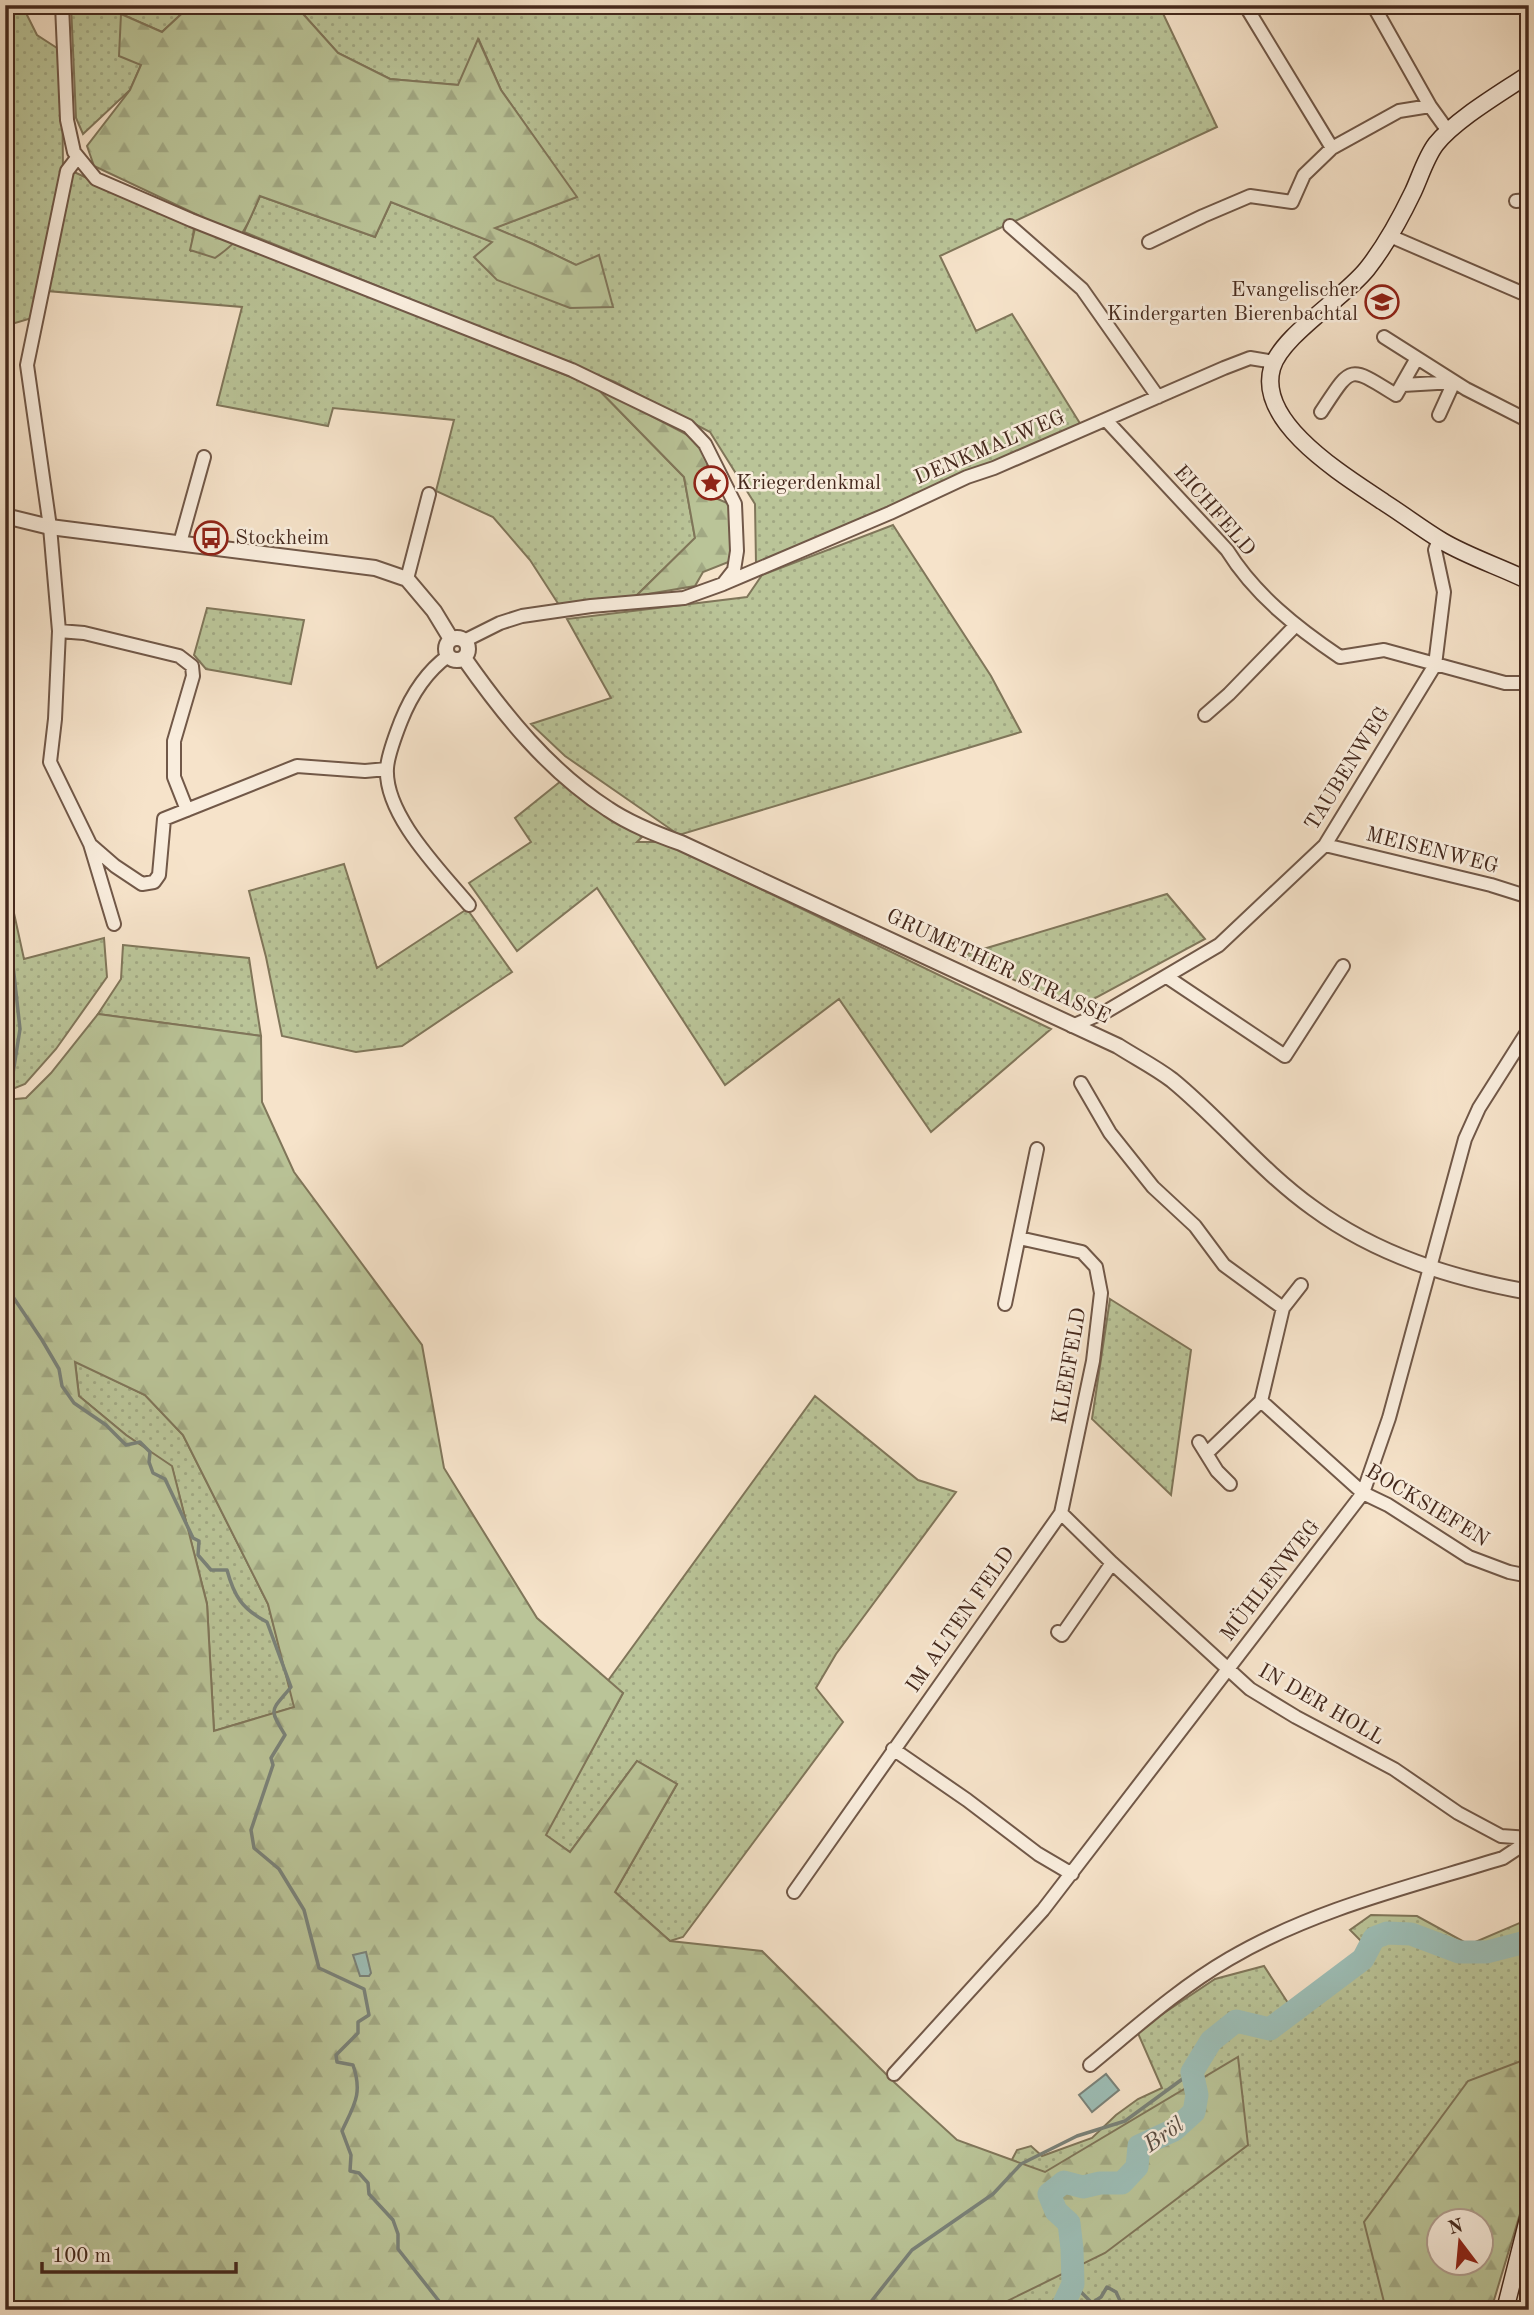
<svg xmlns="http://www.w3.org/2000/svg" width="1534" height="2315" viewBox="0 0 1534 2315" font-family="'Old Standard TT',serif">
<defs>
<pattern id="grass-dots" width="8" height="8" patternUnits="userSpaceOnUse" patternTransform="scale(1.75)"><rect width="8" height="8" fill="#bac498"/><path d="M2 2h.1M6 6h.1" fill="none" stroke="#a1a883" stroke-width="1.8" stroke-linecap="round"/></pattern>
<pattern id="forest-firs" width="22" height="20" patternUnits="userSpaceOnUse" patternTransform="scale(1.75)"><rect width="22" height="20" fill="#bac498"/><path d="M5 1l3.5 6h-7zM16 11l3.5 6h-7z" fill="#a1a883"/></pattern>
</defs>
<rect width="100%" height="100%" fill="#f6e3ca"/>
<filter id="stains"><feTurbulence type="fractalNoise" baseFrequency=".00286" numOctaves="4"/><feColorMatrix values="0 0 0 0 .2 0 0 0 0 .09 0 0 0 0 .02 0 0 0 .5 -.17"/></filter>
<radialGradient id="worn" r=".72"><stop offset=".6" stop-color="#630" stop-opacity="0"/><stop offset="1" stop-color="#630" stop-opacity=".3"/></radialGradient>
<path fill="url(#grass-dots)" stroke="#80765a" stroke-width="2" fill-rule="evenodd" d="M5,5H22L37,35L57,48L62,74L63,171L32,318L5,326Z
M71,5H191L162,32L121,14L141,65L130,90L83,134L76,118Z
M295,5H1159L1217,127L940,256L976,331L1012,314L1081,425L756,564L755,504L710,432L615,382L244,232L260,196L375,237L391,202L493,242L576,265L533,244L494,228L576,197L501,90L479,40L459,85L390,79L338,53Z
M72,171L194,228L191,251L236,243L596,387L684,477L695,538L636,596L559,605L530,560L493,517L436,491L454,420L333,408L328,426L217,405L242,307L47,291Z
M893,525L991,676L1021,732L679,835L565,756L531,724L611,698L567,619L747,597L762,575Z
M207,608L304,620L291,684L206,669L194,655Z
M561,781L644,835L637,842H663L1051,1029L931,1132L839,999L725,1085L597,888L517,951L469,883L531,842L515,818Z
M344,864L377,968L467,909L512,972L402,1046L356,1052L282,1036L266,957L249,891Z
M5,872L24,959L104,938L107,977L56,1049L25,1084L5,1092Z
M1167,894L1205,939L1077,1008L960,956Z
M123,945L249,958L261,1036L98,1014L121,979Z
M1110,1299L1191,1350L1171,1495L1092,1419Z
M75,1361L145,1395L183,1435L268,1604L295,1707L214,1731L207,1604L172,1467L126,1435L79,1396Z
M815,1396L918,1480L956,1492L836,1654L816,1688L843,1722L683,1937L670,1941L615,1892L677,1784L637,1761L570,1852L545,1835L623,1693L607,1682Z
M1371,1915L1417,1916L1466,1943H1473L1529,1919V2102L1485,2310H836L1006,2171L1017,2150L1031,2146L1042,2156L1092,2138L1116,2115L1138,2099L1162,2088L1137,2031L1215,1979L1264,1966L1288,2003L1325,1982L1364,1944L1350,1930ZM1440,2220H1482V2262H1440Z"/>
<path fill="url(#forest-firs)" stroke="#80765a" stroke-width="2" fill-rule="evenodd" d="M191,5H295L338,53L390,79L458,85L478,39L501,90L577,197L495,228L533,244L576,265L599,255L613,307L570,308L497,280L474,257L492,242L391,202L375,237L260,196C246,228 245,237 215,258L190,250L198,215L94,166L87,146L130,90L141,65L119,56L121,14L162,32Z
M596,387L705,444L708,463L699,491L741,509V557L703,572L695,586L636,596L695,538L684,477Z
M98,1014L261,1036L262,1102L294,1172L422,1345L444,1468L537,1618L623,1693L546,1835L570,1852L637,1761L677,1784L615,1892L670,1941L762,1951L895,2083L957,2140L1045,2172L1238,2057L1248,2145L1105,2253L989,2310H5V1100L26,1098L51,1073ZM75,1362L145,1395L183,1435L268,1604L294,1707L214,1731L207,1604L172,1466L126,1435L79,1396Z
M1529,2058V2184L1491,2310H1386L1364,2222L1468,2081ZM1482,2220V2262H1440V2220Z"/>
<path fill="#9dbeb6" stroke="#7a8279" stroke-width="2" d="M366,1952L371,1973L369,1976H360L353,1955Z
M1106,2074L1119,2090L1092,2112L1079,2095Z"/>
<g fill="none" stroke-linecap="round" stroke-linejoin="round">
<path stroke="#7a8279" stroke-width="3.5" d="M11,1086L20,1029L11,947L13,919
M5,1104V1103
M5,1285L42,1340L59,1369L62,1386L74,1403L106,1425L126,1445L140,1442L150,1452L149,1462L153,1473L165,1479L193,1538L199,1541L198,1555L211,1570H227C234,1596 242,1609 267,1622L291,1687C271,1712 268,1707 285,1735L271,1758L273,1765L251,1830L254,1848L279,1869L304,1910L319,1968L364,1989L369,2015L358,2022V2033L336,2055L337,2062L353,2065C363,2094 354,2105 342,2131L351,2155L350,2171L359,2173L368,2183L369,2194L393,2220L398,2234V2249L446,2310
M1073,2284L1092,2303L1101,2297L1107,2287L1116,2292L1123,2307L1130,2302L1137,2310
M860,2310L870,2303L912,2250L993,2194L1021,2164L1077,2136L1125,2121L1192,2072"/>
<path stroke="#9dbeb6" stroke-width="23" d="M1061,2310L1073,2284L1072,2249L1069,2223L1056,2211L1049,2194L1064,2182L1083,2187L1100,2183H1122L1137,2167L1139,2146L1174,2130L1194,2112L1197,2095L1192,2072L1211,2041L1236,2021L1270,2029L1363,1959L1374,1938L1387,1933L1411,1934L1459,1952H1487L1529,1941"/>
<defs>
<path id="minor" d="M62,5L67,120L74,152L96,179L191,220L572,370L688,426L705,444L735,504L737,551L734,570L723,584
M1245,5L1332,148L1399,111L1430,106L1448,131
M1373,5L1430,106
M77,158L67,171L27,365L50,527L59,631L55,719L50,762L90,844L114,924
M1516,201L1529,200
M1010,226L1082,289L1158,397
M1390,236L1529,296
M1149,242L1203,216L1250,196L1292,202L1304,175L1332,148
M1384,337L1466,389L1529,421
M1403,385L1454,382L1439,415
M1321,412C1352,365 1348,365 1396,395L1417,358
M1106,420L1227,550C1255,595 1297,628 1340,657L1384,650L1505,683H1522L1529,680
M180,543L204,457
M407,579L429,494
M59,631L84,633L179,656L192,666L193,676L174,741V777L187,810
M466,640L500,623L522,616L591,606L684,598L723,584L890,513L967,477L994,468L1224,368L1250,358L1274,362
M448,656C426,672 411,696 401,721C396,734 388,754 387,768C384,815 441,871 469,905
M1205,715L1229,694L1295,626
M1325,845L1491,885L1529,897
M92,846L115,866L142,884L154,882L159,875L164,819L297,766L365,771L387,769
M1167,977L1285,1056L1343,966
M1072,1026L1107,1011L1219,945L1325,845L1435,665L1444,592L1435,550L1439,539
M1081,1083L1110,1133L1153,1187L1195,1226L1224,1265L1283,1308L1261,1401
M1005,1304L1037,1149
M1283,1308L1301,1285
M1261,1401L1363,1493L1388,1505L1469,1557L1509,1572L1529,1576
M1199,1442L1217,1471L1230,1484
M1207,1453L1261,1401
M1061,1513L1112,1563L1250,1689L1296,1717L1394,1769L1458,1813L1501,1836L1529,1838
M1058,1632L1062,1635L1112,1563
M893,1749L967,1800L1038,1854L1072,1874
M794,1892L1061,1513L1093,1361L1101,1293L1096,1267L1082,1252L1019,1238
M1090,2065C1135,2028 1179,1988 1229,1959C1314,1909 1409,1887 1503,1858L1521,1846L1523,1839
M894,2074L1043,1910L1363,1493L1389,1418L1465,1139L1479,1108L1529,1029"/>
<path id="tertiary" d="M5,516L50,527L375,568L407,579L434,611L451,639
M446 649a11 11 0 1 1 22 0a11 11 0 1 1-22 0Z
M464,658C504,715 549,771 608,809C630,824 656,834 681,843L1118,1046C1135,1057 1155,1067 1172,1080C1221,1120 1261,1171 1313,1208C1377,1255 1451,1278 1529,1292"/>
<path id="secondary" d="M1529,74C1501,93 1456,119 1436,144C1426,157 1420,177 1413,192C1400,219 1386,245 1367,269C1344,298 1281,336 1272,368C1256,424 1347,477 1385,503C1404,515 1422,529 1442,541C1469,557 1501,567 1529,581
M1505,2310L1529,2215"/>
</defs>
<use href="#minor" stroke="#715848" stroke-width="16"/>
<use href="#tertiary" stroke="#715848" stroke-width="18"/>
<use href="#secondary" stroke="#45291d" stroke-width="19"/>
<use href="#minor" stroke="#f9eddd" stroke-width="12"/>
<use href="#tertiary" stroke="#f9eddd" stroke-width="14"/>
<use href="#secondary" stroke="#f9eddd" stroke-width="16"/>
</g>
<defs>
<symbol id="school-ring" viewBox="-11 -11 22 22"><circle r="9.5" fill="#f9eddd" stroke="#8f2418" stroke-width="1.5"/><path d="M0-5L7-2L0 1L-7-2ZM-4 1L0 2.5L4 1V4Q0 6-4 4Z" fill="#8f2418"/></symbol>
<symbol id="sight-ring" viewBox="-11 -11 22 22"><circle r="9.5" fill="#f9eddd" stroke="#8f2418" stroke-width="1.5"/><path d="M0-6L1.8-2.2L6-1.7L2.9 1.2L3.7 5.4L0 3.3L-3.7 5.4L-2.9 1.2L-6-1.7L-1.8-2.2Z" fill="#8f2418"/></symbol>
<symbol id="bus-ring" viewBox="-11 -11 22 22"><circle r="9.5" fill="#f9eddd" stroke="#8f2418" stroke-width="1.5"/><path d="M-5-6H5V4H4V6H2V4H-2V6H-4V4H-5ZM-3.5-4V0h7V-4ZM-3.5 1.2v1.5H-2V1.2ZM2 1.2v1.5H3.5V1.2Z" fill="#8f2418"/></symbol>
</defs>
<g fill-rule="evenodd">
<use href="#school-ring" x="1363" y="283" width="38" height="38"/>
<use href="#sight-ring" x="692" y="464" width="38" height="38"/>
<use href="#bus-ring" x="192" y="519" width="38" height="38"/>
</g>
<g text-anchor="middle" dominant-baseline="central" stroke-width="5" stroke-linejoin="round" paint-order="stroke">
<g font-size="21" fill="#45291d" stroke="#f9eddd" text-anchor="start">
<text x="1358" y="290" text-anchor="end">Evangelischer<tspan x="1358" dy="24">Kindergarten Bierenbachtal</tspan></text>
<text x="736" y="483">Kriegerdenkmal</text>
<text x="235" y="538">Stockheim</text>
</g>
<g font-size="21" fill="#45291d" stroke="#f9eddd">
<text transform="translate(990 448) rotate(-23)">DENKMALWEG</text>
<text transform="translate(1214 511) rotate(49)">EICHFELD</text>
<text transform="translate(1348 769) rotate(-58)">TAUBENWEG</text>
<text transform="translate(1432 851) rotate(14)">MEISENWEG</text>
<text transform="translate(998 967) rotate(25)">GRUMETHER STRASSE</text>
<text transform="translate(1070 1366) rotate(-80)">KLEEFELD</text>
<text transform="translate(1427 1506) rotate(31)">BOCKSIEFEN</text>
<text transform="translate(1271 1581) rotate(-52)">MÜHLENWEG</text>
<text transform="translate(961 1620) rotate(-55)">IM ALTEN FELD</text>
<text transform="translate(1321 1705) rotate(30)">IN DER HOLL</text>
</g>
<g font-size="23" font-style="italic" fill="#5b4e43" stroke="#f9eddd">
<text transform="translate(1164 2135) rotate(-35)">Bröl</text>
</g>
</g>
<rect width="1534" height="2315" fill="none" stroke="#f6e3ca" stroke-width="28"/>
<rect x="7" y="7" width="1520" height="2301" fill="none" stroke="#45291d" stroke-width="3.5"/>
<rect x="14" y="14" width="1506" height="2287" fill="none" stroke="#45291d" stroke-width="2"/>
<g transform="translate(1460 2242) rotate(344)"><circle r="33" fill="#f9eddd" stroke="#b19f90" stroke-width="2"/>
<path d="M0-5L12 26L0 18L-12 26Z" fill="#8f2418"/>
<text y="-10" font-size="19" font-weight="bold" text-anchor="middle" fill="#45291d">N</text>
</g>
<path d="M42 2262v10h194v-10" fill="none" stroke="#45291d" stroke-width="3.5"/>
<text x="52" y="2262" font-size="21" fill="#45291d" stroke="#f9eddd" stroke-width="5" paint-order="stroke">100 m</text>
<rect width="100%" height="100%" filter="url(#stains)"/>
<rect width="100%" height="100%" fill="url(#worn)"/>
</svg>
